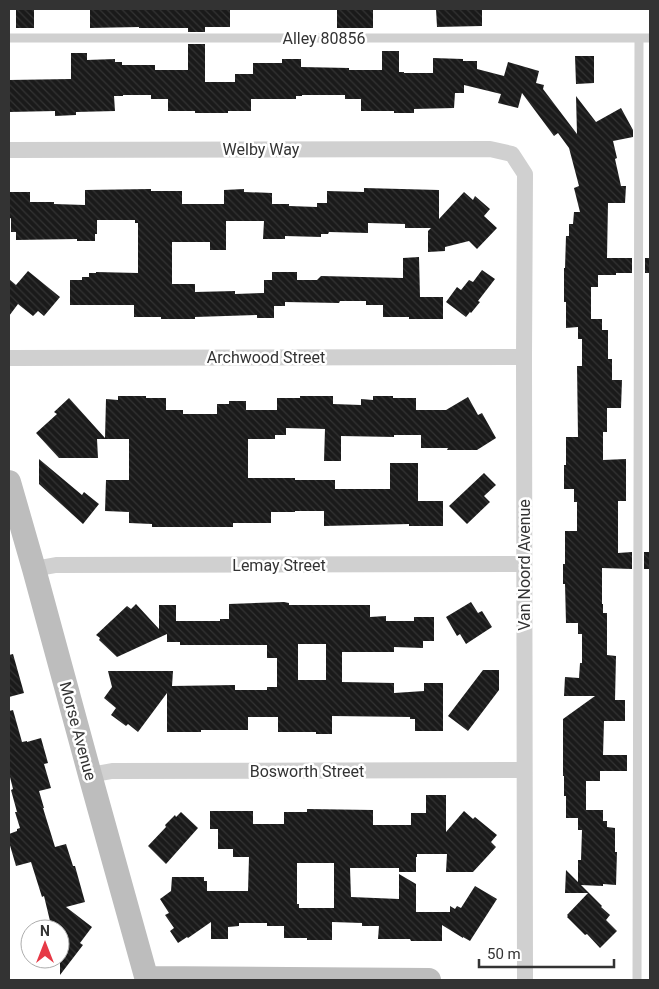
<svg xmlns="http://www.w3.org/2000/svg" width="659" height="989" viewBox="0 0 659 989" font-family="Roboto,sans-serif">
<defs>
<pattern id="building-back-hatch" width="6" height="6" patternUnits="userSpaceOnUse" patternTransform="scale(1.25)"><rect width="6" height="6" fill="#1a1a1a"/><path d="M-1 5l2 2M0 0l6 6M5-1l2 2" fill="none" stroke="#333"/></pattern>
</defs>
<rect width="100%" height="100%" fill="#fff"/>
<path fill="url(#building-back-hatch)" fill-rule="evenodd" d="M16,9H34V28H16Z
M90,9H230V27H205V32H188V28H139V27L90,28Z
M337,9H373V28H337Z
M436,9H482V26L437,27Z
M188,44H205V82H235V74H253V63H282V59H301V67L349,68V70H382V51H399V72H404V73H433V58L463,59V61H477V69L504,76L508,62L539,71L536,83L544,85L543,89L577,134L576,96L596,122L621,108L633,130V137L613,141L617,158L615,159L621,186H626L625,203H608L607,258H632V273H616V275H598V287H591V319H602V330H608V359H612V380H622L621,408H607V432H603V460L626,459V501H618V553L632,552V569L602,568V604H603V613H607V655L616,656L615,700H625V721H604L603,755H627V771H600V781H586V810H603V821H607V827L615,828V852H617L616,885L603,884V886L581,885L602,906L601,907L610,915L606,920L617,931L600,948L587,934L585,935L567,917L568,916L567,915L588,893H565L566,870L578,882V860H581L582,830H578V818H566V796H564V776H563V719L595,696H564L565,677L579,678L580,663H582V634H578V623H566L565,584H563V564H565V531H577V502H574V489H564V465H566V437H578L577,366H582V339H578V327L566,328V302H564V268H565L566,236H569V224H573L574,212H580L574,188L579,186L569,148L558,133L554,136L522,93L518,108L498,103L501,94L464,85V93H455L454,108L414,109V113H394V111H361V99H345V95H302V96H296V99H251V111H228V113H195V111H168V99H151V95H123V96H114L115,111L76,112V115L55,116V111L9,112V80L71,79V53H87V60L115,59V62H122V65H155V70H188Z
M575,56H594V83L576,84Z
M364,188L439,190V219L464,192L473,200L475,196L490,209L484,216L497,228L477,249L469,241L445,247V251L428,252V231L431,228H405V224L368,223V233L329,232L328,234H321V237L285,236V239H263L264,221H226V250H210V242H172V284H195V292L235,291V294L264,293V280H272V272H297V280H317L321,276L403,278V258L419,257L420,297H443V319H409V317H383V305H366V301H340L339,303L285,302V306H274V318H257V315L195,317V319H161V317H134V305H70V280H82V277H89V273H96V272L138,273V223H135V220H97V234H95V241H77V239L16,240V232H11V218L9,219V192H30V202H54V204L85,205V190L151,189V191H182V204H224V190L244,189V192L272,193V204H289V206L317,207V203H327V191L364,192Z
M645,258H650V273H645Z
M482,270L495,279L478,301L480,302L471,313L470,312L466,317L446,302L457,287L461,290L469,280L473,282Z
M28,271L60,297L44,316L38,311L33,316L18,304L9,316V279L16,285Z
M118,396H146V398H166V410H183V414H217V404H229V401H246V410H277V398H300V396H333V404L361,405V399L373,400V396H393V398H416V410H446L468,397L478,415L482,413L496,438L477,450H447L448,448H421V435H394V437L341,436V461H324L325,429L286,428V435H275V439H248V478H295V480H335V489H390V463H418V501H443V526H409V524L324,526V511H295V512H271V523H233V527H152V524L129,523V512L105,511L106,480H129V439H97L98,458H59L36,433L57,414L54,412L69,398L105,438L106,399L118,400Z
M39,459L82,495L84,492L99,504L83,524L39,484Z
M484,473L496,485L484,496L490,502L467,524L449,506Z
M644,552H650V569H644Z
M284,602L289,603V605H370V617L386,616V621H414V617H434V641H423V648L394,647V652H342V682L394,683V693L424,691V683H443V731H415V719H410V717L332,716V734H316V732H278V717H248V730H201V732H167V693L138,732L128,724L126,726L111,715L116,708L104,698L112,687L108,671H173L172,686L235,685V690H267V687H277V658H267V645H180V642H167V634L117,657L99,640L100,638L96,635L127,606L131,609L136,604L159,629V605H176V621H220V619H229V604ZM298,644H326V680H298Z
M471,602L478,613L482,611L492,627L466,644L460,634L457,636L446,617Z
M13,654L24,693L9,697V655Z
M483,670H499V690L468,731L448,716Z
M13,710L22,742L27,741V742L41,738L48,763L44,764L51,788L39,791L44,808H43L55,847L66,844L73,866H75L85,902L66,907L92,927L80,943L83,945L60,975V929H44L50,921L44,896L42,897L31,862L16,866L9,842V834L17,831V829L20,828L15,812H17L11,790L13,789L9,773V711Z
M426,795H446V832L464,811L473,819L475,817L497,835L491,842L496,847L473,872H446L447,854H417V857H416V872H399V868H350L351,897L399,899V874L416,884V912H450V906L455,909L457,906L461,908L475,886L497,899L470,941L463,937V938L442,925V941H411L410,939H378L379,926H362V923L332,922V940H307V938H284V926H267V923H239V926L228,927V939H211V922L188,938L187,937L178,943L170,931L174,928L165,915L169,913L160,899L171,891L172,877H204V881H207V891H248L249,857H233V849H218V829H210V811H253V824H284V812H307V809L373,810V825H411V813H426ZM297,863H334V908H299V904H297Z
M181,812L198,828L166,864L148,846L166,827L165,825L175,815L176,817Z"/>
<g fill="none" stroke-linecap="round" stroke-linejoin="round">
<path stroke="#d0d0d0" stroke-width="9" d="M9,38H650
M637,980L639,38"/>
<path stroke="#d0d0d0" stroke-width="16" d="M9,150L490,149L512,154L525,174L524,357L525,980
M9,358L524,357
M34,569L56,565L524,564
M90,775L112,771L524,770"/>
<path stroke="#bdbdbd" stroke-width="24" d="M9,482L34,569L90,775L147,980
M147,978L429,980"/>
</g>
<g text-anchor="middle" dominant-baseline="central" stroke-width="5" stroke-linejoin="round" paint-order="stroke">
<g font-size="16" fill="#333" stroke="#fff">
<text x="324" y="38">Alley 80856</text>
<text x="261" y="149">Welby Way</text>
<text x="266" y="357">Archwood Street</text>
<text x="279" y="565">Lemay Street</text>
<text transform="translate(524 565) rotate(-90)">Van Noord Avenue</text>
<text transform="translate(78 731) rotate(75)">Morse Avenue</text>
<text x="307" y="771">Bosworth Street</text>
</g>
</g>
<rect width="659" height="989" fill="none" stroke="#333333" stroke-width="20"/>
<g transform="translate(45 944)"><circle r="24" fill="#ffffff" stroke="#adadad"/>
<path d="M0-4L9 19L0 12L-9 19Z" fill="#e63946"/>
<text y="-8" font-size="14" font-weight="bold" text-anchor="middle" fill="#333333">N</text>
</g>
<path d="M479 959v8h135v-8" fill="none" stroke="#333333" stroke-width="2.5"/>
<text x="487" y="959" font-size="15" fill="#333333" stroke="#ffffff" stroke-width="4" paint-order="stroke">50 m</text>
</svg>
